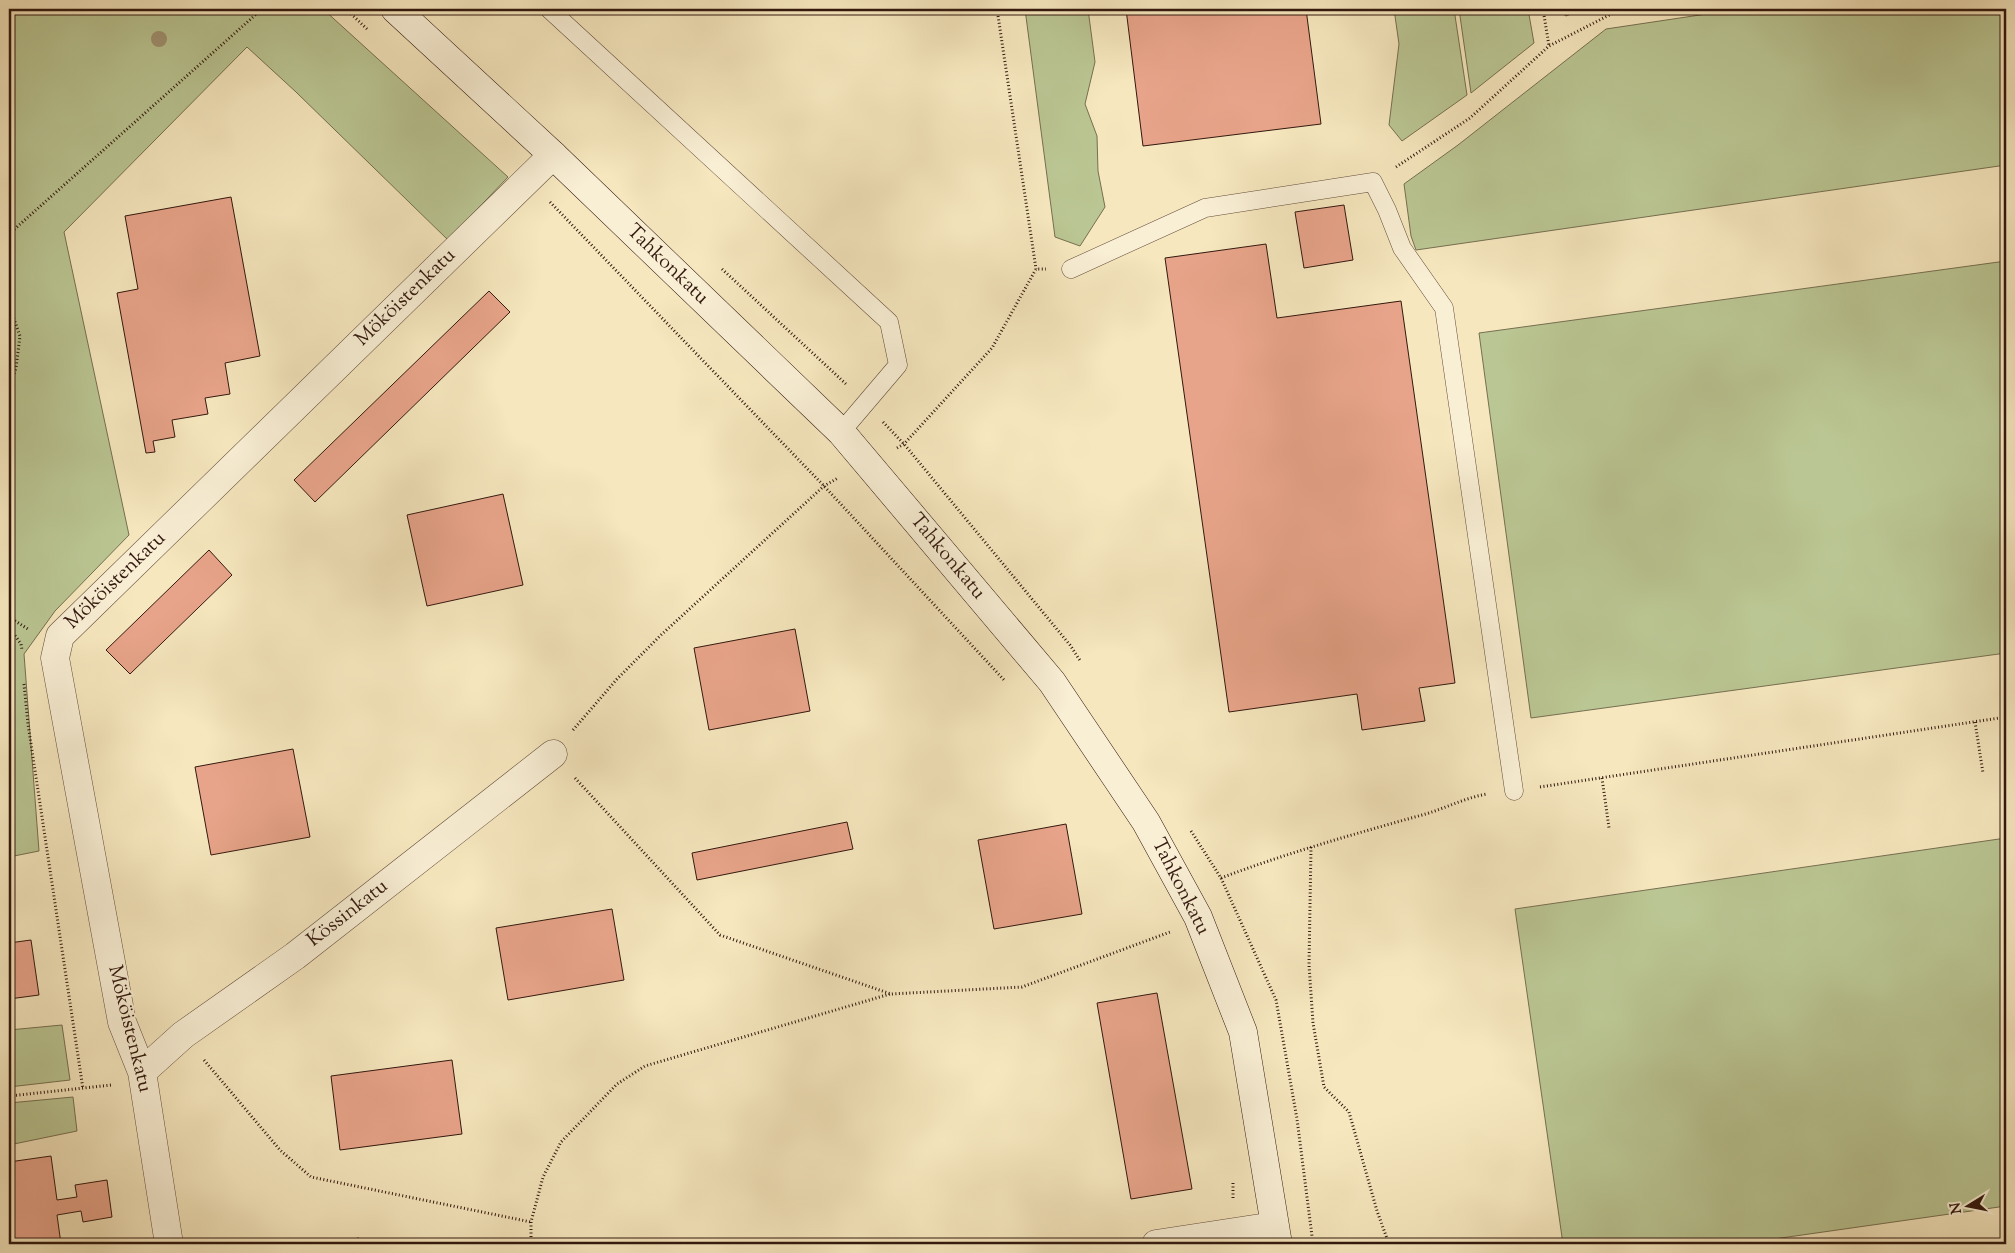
<svg xmlns="http://www.w3.org/2000/svg" width="2015" height="1253" viewBox="0 0 2015 1253" font-family="'Sorts Mill Goudy',serif">
<rect width="100%" height="100%" fill="#f6e7be"/>
<filter id="stains"><feTurbulence type="fractalNoise" baseFrequency=".004" numOctaves="4"/><feColorMatrix values="0 0 0 0 .2 0 0 0 0 .09 0 0 0 0 .02 0 0 0 .5 -.17"/></filter>
<radialGradient id="worn" r=".72"><stop offset=".6" stop-color="#630" stop-opacity="0"/><stop offset="1" stop-color="#630" stop-opacity=".3"/></radialGradient>
<path fill="#bac693" stroke="#766f50" d="M9,9H323L508,177L448,240L296,92L247,47L64,232L129,535L55,611L24,654L39,851L9,857Z
M1025,9H1088L1095,62L1085,104L1097,136L1098,171L1105,207L1080,246L1055,237Z
M1394,9H1454L1467,95L1402,141L1389,125L1399,44Z
M1459,9H1528L1534,43L1471,93Z
M1556,9H1584L1566,16Z
M1740,9H2006V165L1416,250L1411,236L1404,184L1458,145L1606,29Z
M2006,261V653L1531,718L1479,333Z
M2006,838V1206L1739,1244H1563L1515,909Z
M62,1025L70,1080L9,1087V1030Z
M73,1097L77,1131L9,1145V1103Z"/>
<path fill="#e8a48a" stroke="#32180e" d="M1126,9H1306L1321,124L1143,146Z
M231,197L260,356L225,363L230,394L205,398L208,414L172,420L175,437L153,441L155,452L146,453L117,293L138,289L125,216Z
M1344,205L1353,260L1304,268L1295,212Z
M1266,244L1277,318L1401,301L1455,683L1419,688L1425,721L1362,730L1357,694L1229,712L1165,258Z
M489,291L510,312L315,502L294,480Z
M503,494L523,585L427,606L407,515Z
M209,550L232,575L130,674L106,650Z
M795,629L810,711L709,730L694,648Z
M293,749L310,837L211,855L195,767Z
M847,822L853,849L697,880L692,853Z
M1066,824L1082,914L994,929L978,840Z
M612,909L624,980L508,1000L496,928Z
M31,940L39,995L9,999V943Z
M1157,993L1192,1189L1131,1199L1097,1003Z
M452,1060L462,1134L340,1150L331,1076Z
M51,1156L57,1200L77,1197L75,1185L107,1180L112,1217L83,1222L81,1211L57,1215L61,1244H9V1162Z
M359,1238L360,1244H319Z"/>
<g fill="none" stroke-linecap="round" stroke-linejoin="round">
<defs>
<path id="lane" d="M549,9L889,322L898,365L841,432
M1071,269L1205,208L1373,182L1387,210L1402,248L1444,308L1514,791"/>
<path id="street" d="M142,1072L183,1035L295,956L553,754
M169,1244L142,1072L122,1022L55,658L60,636L553,155
M1156,1244L1274,1226"/>
<path id="secondary" d="M395,9L553,155L841,432L1052,682L1146,822L1198,917L1243,1032L1278,1244"/>
</defs>
<use href="#lane" stroke="#634c3a" stroke-width="19"/>
<use href="#street" stroke="#634c3a" stroke-width="29"/>
<use href="#secondary" stroke="#32180e" stroke-width="29"/>
<path stroke="#32180e" stroke-width="3" stroke-dasharray="1 2.5" stroke-linecap="butt" d="M346,9L367,29
M997,9L1036,269
M1543,9L1549,46
M1396,167L1470,118L1549,46L1621,9
M550,202L824,486L1005,681
M9,234L262,9
M722,269L846,384
M9,305L20,336L16,368L9,390
M883,422L904,444L1070,645L1081,662
M897,448L904,444L992,348L1036,269H1046
M9,561L11,569L9,574
M9,617L28,629
M9,627L21,644L22,650
M24,684L28,724L83,1089
M1975,722L1983,773
M573,730L617,679L661,635L824,486L838,478
M575,778L720,935L891,994L1022,987L1170,932
M1602,778L1609,828
M1540,787L2006,717
M1191,831L1221,878L1276,1000L1297,1119L1313,1244
M1311,847L1309,965L1313,1023L1324,1087L1349,1112L1377,1211L1389,1244
M1221,878C1287,853 1354,834 1422,815C1444,809 1464,798 1487,794
M204,1060L280,1150L311,1177L531,1222
M9,1096L112,1085
M1233,1183V1199
M531,1244V1222L543,1177L561,1142L617,1084L645,1066L890,994"/>
<use href="#lane" stroke="#f9efd5" stroke-width="18"/>
<use href="#street" stroke="#f9efd5" stroke-width="28"/>
<use href="#secondary" stroke="#f9efd5" stroke-width="28"/>
</g>
<circle fill="#a19273" cx="159" cy="39" r="8"/>
<g text-anchor="middle" dominant-baseline="central" stroke-width="4" stroke-linejoin="round" paint-order="stroke">
<g font-size="20" fill="#32180e" stroke="#f9efd5">
<text transform="translate(667 265) rotate(44)">Tahkonkatu</text>
<text transform="translate(406 298) rotate(-44)">Mököistenkatu</text>
<text transform="translate(947 557) rotate(50)">Tahkonkatu</text>
<text transform="translate(116 581) rotate(-44)">Mököistenkatu</text>
<text transform="translate(1180 887) rotate(63)">Tahkonkatu</text>
<text transform="translate(348 914) rotate(-38)">Kössinkatu</text>
<text transform="translate(129 1029) rotate(76)">Mököistenkatu</text>
</g>
</g>
<rect width="2015" height="1253" fill="none" stroke="#f6e7be" stroke-width="30"/>
<rect x="10" y="10" width="1995" height="1233" fill="none" stroke="#32180e" stroke-width="2.5"/>
<rect x="15" y="15" width="1985" height="1223" fill="none" stroke="#32180e"/>
<g transform="translate(1968 1206) rotate(260)" stroke="#f9efd5" stroke-width="4" paint-order="stroke">
<path d="M0-4L9 19L0 12L-9 19Z" fill="#32180e"/>
<text y="-8" font-size="14" font-weight="bold" text-anchor="middle" fill="#32180e">N</text>
</g>
<rect width="100%" height="100%" filter="url(#stains)"/>
<rect width="100%" height="100%" fill="url(#worn)"/>
</svg>
